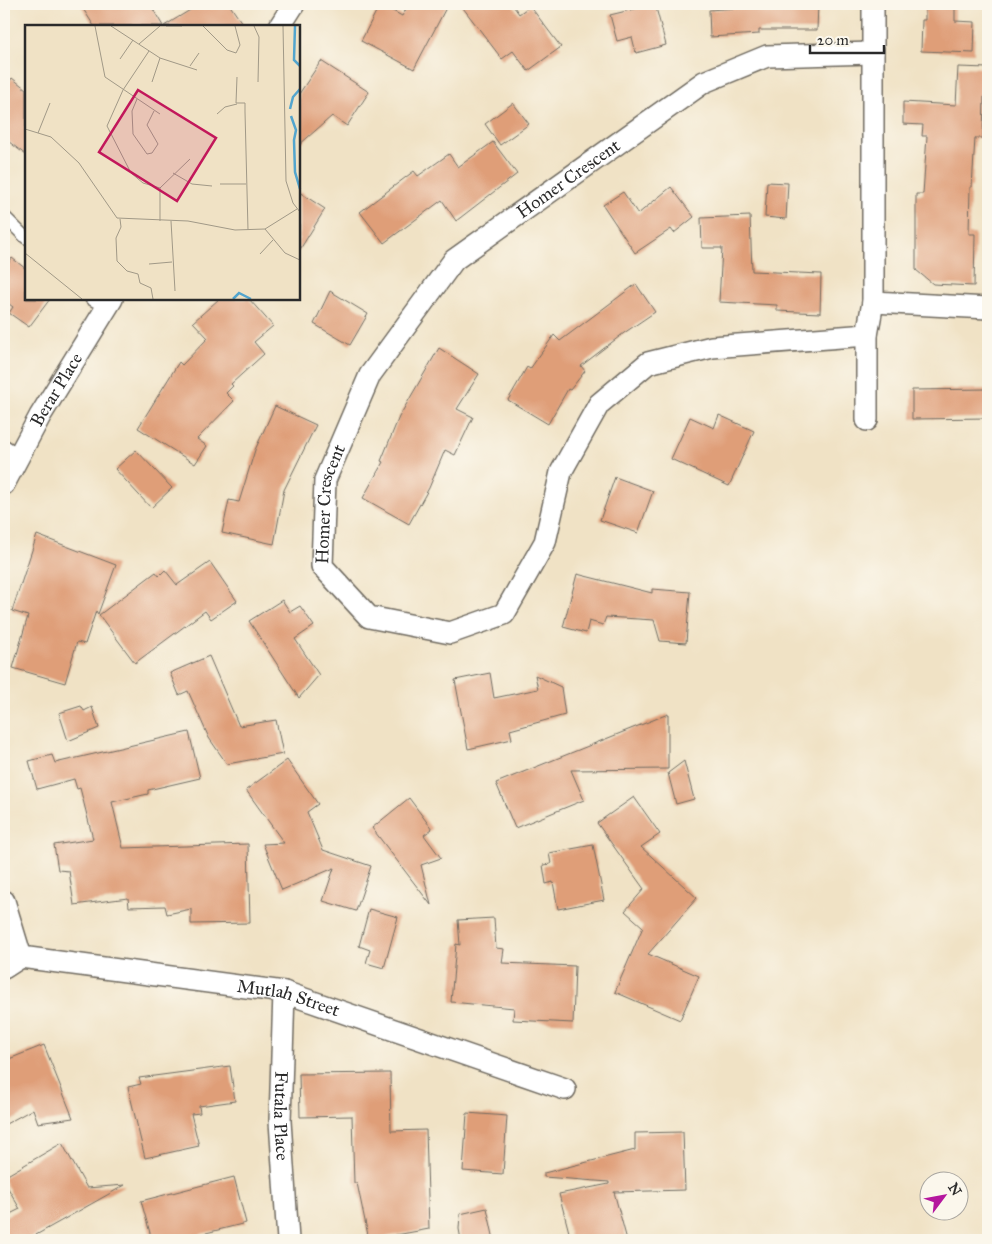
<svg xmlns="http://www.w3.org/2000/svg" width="992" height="1244" viewBox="0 0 992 1244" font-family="'IM FELL Great Primer',serif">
<rect width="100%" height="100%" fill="#fbf7ec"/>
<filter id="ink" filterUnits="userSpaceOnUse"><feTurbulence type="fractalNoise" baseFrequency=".02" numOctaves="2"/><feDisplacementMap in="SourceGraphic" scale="10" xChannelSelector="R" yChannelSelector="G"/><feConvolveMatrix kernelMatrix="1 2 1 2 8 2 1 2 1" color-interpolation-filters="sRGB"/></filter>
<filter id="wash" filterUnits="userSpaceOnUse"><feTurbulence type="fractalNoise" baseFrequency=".0096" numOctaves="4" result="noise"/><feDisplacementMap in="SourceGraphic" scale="20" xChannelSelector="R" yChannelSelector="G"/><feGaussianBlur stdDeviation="1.12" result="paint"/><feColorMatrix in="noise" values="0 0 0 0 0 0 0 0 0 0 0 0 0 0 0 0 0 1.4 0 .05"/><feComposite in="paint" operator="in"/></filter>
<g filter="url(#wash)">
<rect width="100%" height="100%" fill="#f0e2c5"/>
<g id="blocks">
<path fill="#df9e78" d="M80,4H150L163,26H94Z
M200,4H229L244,26H164Z
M380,4L402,16L409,4H448L414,69L361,41Z
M460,4H512L519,14L530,6L561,47L528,71L513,51L502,59Z
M655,4L666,45L636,53L632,37L617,41L610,15Z
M791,4H818L817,30H759V34L710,37L709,10Z
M925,4H955V21L975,22L974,53L921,51L922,20H925Z
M321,61L369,92L347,126L332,116L299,145V94Z
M958,67L988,68V97H984L983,138H975L972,187H970L969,234H975L974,286L933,284L916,270V194H923L927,136H922L923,125L903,124V102L956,105Z
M12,78L26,89V155L4,138V89Z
M513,103L529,124L500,145L485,124Z
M493,142L517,174L456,221L442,200L384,243L360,212L414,171L418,176L449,154L458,167Z
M767,182L788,183L786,219L765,217Z
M671,187L694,217L674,233L671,229L635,253L603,205L623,192L638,214Z
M299,192L325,209L299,251Z
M750,216L752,271L821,274L820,313L777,311V305L719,302L722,248H702L701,218Z
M12,258L26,269V299H50L29,327L9,313L13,307L4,300V269Z
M636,284L655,312L624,333L581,366L585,371L570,390L568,389L548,424L508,400L527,367L530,369L554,335L560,341Z
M330,291L368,314L350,345L314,324Z
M219,299H249L273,326L254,342L264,354L231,384L233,386L226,393L234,401L197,439L207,446L195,464L138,428L179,362L182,365L208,338L193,322Z
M439,348L479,374L457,409L473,417L455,455L445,450L429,488L409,524L363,498L383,462L381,461L399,417Z
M988,389V418L912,419V390Z
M275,406L316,425L284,490L274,544L222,533L229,500L239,502L255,450Z
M719,415L754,431L729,486L671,459L690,417L714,428Z
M136,450L172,488L151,508L115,469Z
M615,477L653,491L638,533L600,520Z
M37,535L116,565L98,614L96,611L85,644L77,642L65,683L13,668L28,616L12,611Z
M210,562L237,601L211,619L205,611L135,663L99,615L156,572L159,576L165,570L177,585Z
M577,574L652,593V589L690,592L686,643L660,641L654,620L606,617L603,625L589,621L586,633L563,627Z
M282,600L290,612L300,606L314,626L295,639L319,675L299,698L249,621Z
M209,656L239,726L276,720L283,754L227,764L209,738L188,691L179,695L170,673Z
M490,673L494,698L538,689L535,675L561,687L565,715L510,730L512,739L468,749L455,680Z
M81,706L84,711L92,707L99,728L68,741L59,713Z
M668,714V769L571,770L584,800L515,828L496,783Z
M189,732L200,778L148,790V794L112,802L123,848L248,844L250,923L191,924V909L167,914L165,906L129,907L128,898L74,905L69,871L58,870L54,845L93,839L80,788L77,789L74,779L37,789L29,761L52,755L55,763Z
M287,760L318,804L307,812L323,850L371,866L356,911L323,901L334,868L282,890L263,844L284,843L246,790Z
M684,761L694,799L676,804L668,773Z
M634,797L660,834L641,847L697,898L648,954L699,976L680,1020L615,992L643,927L625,911L644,889L597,823Z
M409,798L432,829L424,835L441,858L421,865L431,905L372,828Z
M593,845L604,900L558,909L553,882L546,884L543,865L551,864L549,853Z
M369,909L398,917L384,968L366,963L370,950L359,946Z
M494,918L496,948L504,949L502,963L575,966L573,1023L513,1020L514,1008L451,1002L456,944L460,945L458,920Z
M44,1045L73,1118L38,1123L33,1109L4,1125V1061Z
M230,1066L235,1101L199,1106L200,1113L191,1114L199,1146L145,1158L128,1087L141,1084L139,1078Z
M390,1073L391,1131L426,1130L429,1229L369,1240L357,1183H354L352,1116L300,1117L299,1074Z
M467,1113L507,1116L503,1174L463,1171Z
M683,1132L685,1190L614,1192L627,1240H571L559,1194L609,1184V1182L544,1177V1173L635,1150V1133Z
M62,1143L87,1188L125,1185L27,1240H4V1217L20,1209L4,1181V1177Z
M234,1177L246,1223L178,1240H152L141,1201Z
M487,1208L494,1240H461L459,1229L460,1214Z"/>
</g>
</g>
<g filter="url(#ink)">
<use href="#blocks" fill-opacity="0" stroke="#706b61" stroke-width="1"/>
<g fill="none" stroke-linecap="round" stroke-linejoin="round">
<defs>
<path id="service" d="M4,216L26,238
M91,299L107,308
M4,445L19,455"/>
<g id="minor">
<path d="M280,26L294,4"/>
<path d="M873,302L988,308"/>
<path id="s1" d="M867,335L712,347L648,363L599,404L561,472L545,542L504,614L450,633L369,617L322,566L325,480L370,375L454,260L704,82L767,56L873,53"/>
<path d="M867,420V335L873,302V4"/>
<path id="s2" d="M4,484L40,416L112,299"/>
<path d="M4,901L21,957"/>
<path id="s3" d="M4,968L21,957L284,992L565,1089"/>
<path id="s4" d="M284,992L280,1121L288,1240"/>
</g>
</defs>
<use href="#service" stroke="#706b61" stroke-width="14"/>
<use href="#minor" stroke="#706b61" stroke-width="24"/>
<use href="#service" stroke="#fff" stroke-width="11"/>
<use href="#minor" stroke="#fff" stroke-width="21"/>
</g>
</g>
<g text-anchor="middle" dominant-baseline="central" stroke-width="4" stroke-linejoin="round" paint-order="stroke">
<g font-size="18" fill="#2b2b2b" stroke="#fbf7ec">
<text stroke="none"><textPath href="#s1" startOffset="1210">Homer Crescent</textPath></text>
<text stroke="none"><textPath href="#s2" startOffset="108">Berar Place</textPath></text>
<text stroke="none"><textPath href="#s1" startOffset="790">Homer Crescent</textPath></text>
<text stroke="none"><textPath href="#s3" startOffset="291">Mutlah Street</textPath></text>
<text stroke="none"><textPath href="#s4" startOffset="124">Futala Place</textPath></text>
</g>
</g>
<g transform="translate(25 25)">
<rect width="275" height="275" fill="#f0e2c5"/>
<path fill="none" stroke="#53a5ce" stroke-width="2.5" d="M270,1L269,35L275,41M265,84L268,72L275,64M266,91L271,105L269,115L270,147L275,164M208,274L214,268L226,274"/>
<path fill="none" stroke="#a19987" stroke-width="1" d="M70,1L80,52L135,89M86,1L135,33L172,45M141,1H157M178,1L202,25L211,28L215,20L210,1M229,1L234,12L233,57M258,1L261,156L268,178L275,187M114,19L135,1M124,26L98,65L82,101L106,148L118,158L135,163M95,34L108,15M165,41L174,28M212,52L211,78H220V87L223,205M127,57L135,33M112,74L107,86L108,109L122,129L127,128L133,119L122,100L129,86M192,89L200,82L212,79M0,104L26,112L54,138L92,193L163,196L210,205L240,204L272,184M13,108L25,78M148,148L167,159L187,161M195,159H221M95,194L96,202L91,213L92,236L102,246L113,249L115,258L126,263L128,274M135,196V163L165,134M146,196L150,266M240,204L260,228L275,235M0,228L57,274M235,229L248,215M124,239L147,237"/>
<path fill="#c2185b" fill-opacity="0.15" stroke="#c2185b" stroke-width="2.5" d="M113,65L191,113L152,176L74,127Z"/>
<rect width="275" height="275" fill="none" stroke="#2b2b2b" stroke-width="2.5"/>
</g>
<rect width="992" height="1244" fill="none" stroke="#fbf7ec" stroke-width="20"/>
<g transform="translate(944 1196) rotate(58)"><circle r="24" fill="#fbf7ec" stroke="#a8a59f"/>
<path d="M0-4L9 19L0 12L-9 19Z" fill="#b5179e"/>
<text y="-8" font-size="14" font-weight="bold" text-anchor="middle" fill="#2b2b2b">N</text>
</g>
<path d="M810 45v8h74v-8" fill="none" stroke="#2b2b2b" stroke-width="2.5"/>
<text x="817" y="45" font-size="15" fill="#2b2b2b" stroke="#fbf7ec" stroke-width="4" paint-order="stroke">20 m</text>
</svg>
